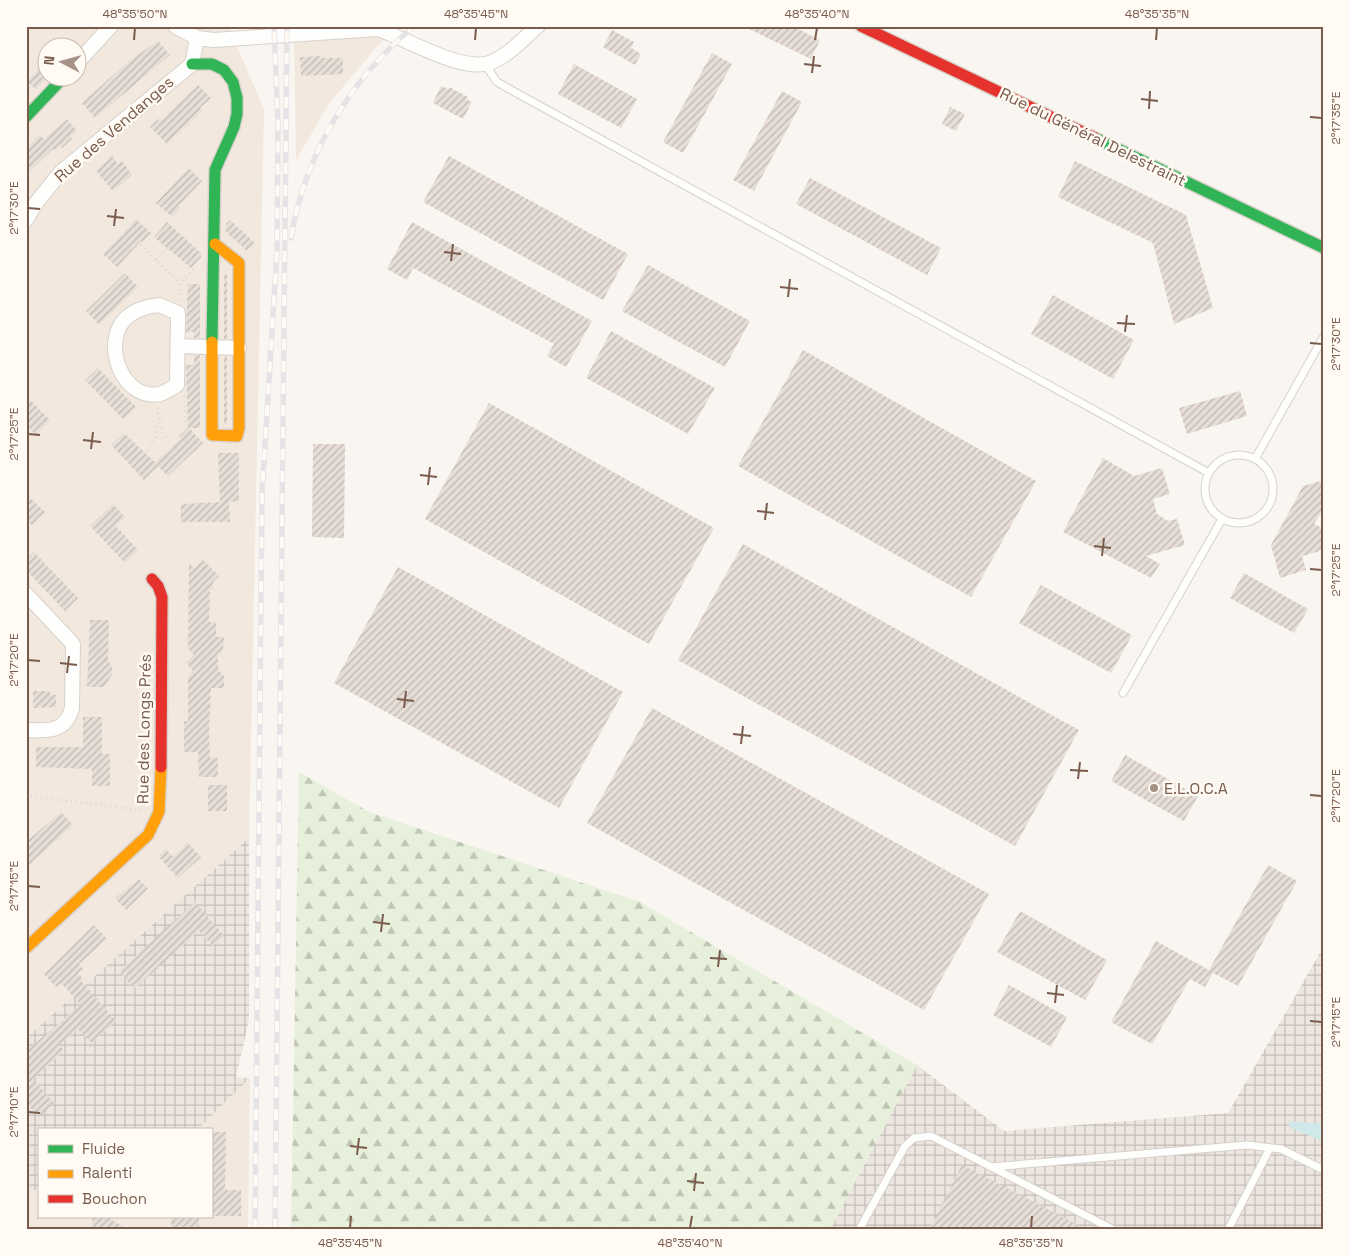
<svg xmlns="http://www.w3.org/2000/svg" width="1350" height="1256" viewBox="0 0 1350 1256" font-family="'Space Grotesk',sans-serif">
<defs>
<pattern id="industrial-grid" width="8" height="8" patternUnits="userSpaceOnUse" patternTransform="scale(1.25)"><rect width="8" height="8" fill="#ede5e0"/><path d="M0 4h8M4 0v8" fill="none" stroke="#c5bdb8"/></pattern>
<pattern id="forest-firs" width="22" height="20" patternUnits="userSpaceOnUse" patternTransform="scale(1.25)"><rect width="22" height="20" fill="#e7f0db"/><path d="M5 1l3.5 6h-7zM16 11l3.5 6h-7z" fill="#c0c6b4"/></pattern>
<pattern id="building-hatch" width="6" height="6" patternUnits="userSpaceOnUse" patternTransform="scale(1.25)"><rect width="6" height="6" fill="#e6ded7"/><path d="M-1 1l2-2M0 6l6-6M5 7l2-2" fill="none" stroke="#bfb7b1"/></pattern>
</defs>
<rect width="100%" height="100%" fill="#f9f5f0"/>
<path fill="#f2e8de" fill-rule="evenodd" d="M26,26H228L264,109L249,838L26,1038ZM48,48H78V78H48Z
M294,26H400L380,43L330,102L296,160Z
M250,1078L248,1230H26V1191L39,1190V1217H211V1130H197Z"/>
<path fill="url(#industrial-grid)" d="M249,838V1020L236,1077L250,1078L197,1130H39V1190L26,1191V1038Z
M1324,946V1230H830L917,1065L1004,1131L1228,1113Z"/>
<path fill="url(#forest-firs)" d="M299,772L369,812L640,902L917,1065L830,1230H291Z"/>
<path fill="#d0e8ea" d="M1289,1121L1324,1124V1142L1289,1127Z"/>
<path fill="url(#building-hatch)" d="M743,26H792L820,40L811,59Z
M612,30L634,42L631,48L641,54L635,65L603,47Z
M158,41L170,55L95,118L82,103L129,61Z
M712,53L732,64L683,153L663,142Z
M320,56V58H343V74L301,76L300,57Z
M48,58V77L36,89L27,82Z
M574,64L637,99L621,128L558,94Z
M198,85L211,98L200,108L202,111L167,144L150,127L158,119L160,121Z
M441,86L448,89L449,87L468,97L466,99L472,102L463,119L433,103Z
M782,91L802,102L754,191L733,180Z
M950,107L965,114L956,131L942,124Z
M67,119L77,131L70,137L72,139L62,148L60,146L55,150L53,149L26,175V148L40,135L44,139Z
M112,156L118,164L122,161L132,175L113,191L96,171Z
M449,156L628,254L603,300L423,202Z
M1075,161L1186,215L1213,308L1174,324L1153,243L1058,197Z
M189,168L202,181L178,206L180,208L172,217L156,203Z
M810,178L941,248L927,275L796,204Z
M136,219L151,233L142,242L141,241L117,267L103,254Z
M230,220L255,243L247,251L226,232V224Z
M167,222L201,253V257L191,268L154,237Z
M412,222L592,321L566,367L547,356L554,344L413,268L407,280L387,269Z
M648,265L750,321L725,367L622,311Z
M125,273L138,287L99,325L86,311Z
M224,273H227V339H224Z
M188,284H200V338H194V332H186Z
M1053,295L1134,340L1113,379L1031,334Z
M611,331L715,388L688,434L586,378Z
M803,350L1036,481L971,597L738,466Z
M194,355H200V428H189L203,443L168,476L158,466L144,480L111,445L124,433L155,462L181,438L179,436L188,428L186,365H194Z
M224,356H227V424H224Z
M98,368L136,407L123,419L85,380Z
M1240,391L1247,416L1187,434L1179,408Z
M26,396L50,420L36,435L26,425Z
M489,403L714,528L649,644L425,519Z
M313,444H345L344,538L312,537Z
M218,453H239V501L229,502L230,522H181V504L220,502Z
M1103,458L1134,476L1162,468L1170,494L1153,499L1157,514L1168,521L1177,519L1185,545L1146,556L1160,564L1151,578L1063,532Z
M1324,480V508L1314,524L1324,529V550L1302,556L1306,570L1280,578L1271,545L1303,486Z
M26,494L45,512L32,525L26,519Z
M113,504L125,517L116,526L138,550L125,563L90,526Z
M743,544L1079,730L1015,846L678,660Z
M34,552L78,598L65,611L26,570V559Z
M203,560L219,576L213,582V589H210L209,622H216V637H224L223,650L218,655V670L224,676V688H211L209,730L210,758H218V777H199L198,752H184V721H188V676L193,671L186,663L194,655L188,649L189,563L194,569Z
M398,567L623,692L559,808L334,683Z
M1244,573L1308,609L1294,633L1230,598Z
M1041,585L1132,635L1111,673L1019,623Z
M90,620H109L108,661L112,667V675L104,687H87Z
M33,691H50V695H56V707L33,708Z
M652,708L989,894L924,1010L587,823Z
M83,717H102V754H110V786H92V769L36,767V747H83Z
M1125,755L1198,796L1184,821L1111,781Z
M208,785H227V811H208Z
M61,812L73,825L26,868V842Z
M188,843L201,857L178,878L158,856L166,849L173,857Z
M1268,865L1297,881L1238,986L1213,973L1205,987L1190,979L1152,1044L1111,1022L1156,941L1209,970Z
M139,879L148,889L126,910L115,898Z
M195,902L224,936L213,946L199,931L134,989L119,971Z
M1020,911L1107,960L1085,1000L997,952Z
M94,925L107,939L79,964L83,969L78,973L83,979L81,981L116,1021L92,1043L77,1029L59,1045L64,1051L33,1079L54,1103L39,1117L26,1103V1051L81,1005L61,983L56,987L44,974Z
M1009,985L1067,1017L1051,1047L993,1015Z
M211,1132H226L225,1190H241V1216H211Z
M962,1165L1088,1230H929Z
M92,1217H111L112,1220L129,1230H93Z
M171,1217H199V1230H171Z"/>
<g fill="none" stroke-linecap="round" stroke-linejoin="round">
<defs>
<path id="lane" d="M485,64L497,82L522,96L1209,473
M1205 489a34 34 0 1 1 68 0a34 34 0 1 1-68 0Z
M1255,459L1324,336
M1123,693L1222,519
M991,1167L1247,1145L1281,1149L1324,1170
M859,1230L905,1146L914,1138L931,1136L1114,1230
M1228,1230L1270,1148"/>
<path id="street" d="M175,26L197,38L214,40L378,29C407,39 464,74 492,62C510,54 523,39 538,26
M78,62L111,26
M26,220L36,203L61,172L192,64L197,38
M159,305L178,313L177,385C172,388 166,392 160,394C123,401 102,346 124,320C132,311 147,306 159,305Z
M178,346L239,348
M26,594L73,644L72,708C66,732 48,731 26,730"/>
<path id="fast" d="M192,64H212L224,70L233,82L237,98V114L234,127L215,170L212,342
M26,117L63,78
M1095,138L1324,248"/>
<path id="slow" d="M212,342V435L237,436L239,428V263L215,244
M26,948L148,835L159,812L161,767"/>
<path id="jam" d="M861,26L1095,138
M152,579L158,586L162,597L161,767"/>
</defs>
<use href="#lane" stroke="#d7d1cb" stroke-width="9"/>
<use href="#street" stroke="#d7d1cb" stroke-width="16"/>
<use href="#fast" stroke="#d9d2cb" stroke-width="14"/>
<use href="#slow" stroke="#d9d2cb" stroke-width="14"/>
<use href="#jam" stroke="#d9d2cb" stroke-width="14"/>
<path stroke="#dcd5d0" stroke-width="2.5" stroke-dasharray="1 4" stroke-linecap="butt" d="M140,245L180,283
M156,260L167,248
M179,300L180,283L196,267
M185,396V422L194,428
M157,408L162,431L169,441
M148,451L155,437L158,422
M26,796L141,810
M26,823L27,742"/>
<use href="#lane" stroke="#fefefd" stroke-width="7"/>
<use href="#street" stroke="#fefefd" stroke-width="14"/>
<use href="#fast" stroke="#30b455" stroke-width="11"/>
<use href="#slow" stroke="#ff9f0a" stroke-width="11"/>
<use href="#jam" stroke="#e5322d" stroke-width="11"/>
<defs>
<path id="rail" d="M291,238C305,154 349,81 414,26
M255,1230L262,494L277,251L278,124L274,26
M275,1230L287,26"/>
</defs>
<use href="#rail" stroke="#e6e3e7" stroke-width="5.5"/>
<use href="#rail" stroke="#fffaf3" stroke-width="4" stroke-dasharray="11" stroke-linecap="butt"/>
</g>
<path fill="none" stroke="#7a5c4d" stroke-width="2" d="M134,40L135,28M475,40L476,28M815,40L817,28M1156,40L1157,28M804,64L821,66M812,73L814,56M1141,99L1158,101M1149,109L1150,91M1310,117L1322,118M28,208L40,209M107,216L124,218M114,226L116,209M444,252L461,254M451,261L453,244M780,287L798,289M788,297L790,279M1117,323L1135,324M1125,332L1127,315M1310,343L1322,344M28,434L40,435M83,440L101,442M91,449L93,432M420,475L437,477M428,485L430,467M757,511L774,513M765,520L767,503M1094,546L1111,548M1102,556L1104,538M1310,569L1322,570M28,660L40,661M60,663L77,665M67,673L69,656M397,699L414,701M404,708L406,691M733,734L751,736M741,744L743,726M1070,770L1088,771M1078,779L1080,762M1310,795L1322,796M28,886L40,887M373,922L390,924M381,932L383,914M710,958L727,959M718,967L720,950M1047,993L1064,995M1055,1003L1057,985M1310,1021L1322,1022M28,1112L40,1113M350,1146L367,1148M357,1155L359,1138M687,1181L704,1183M694,1191L696,1173M350,1228L351,1216M690,1228L692,1216M1031,1228L1032,1216"/>
<circle fill="#a69286" stroke="#fffaf3" stroke-width="2" cx="1154" cy="788" r="5"/>
<g text-anchor="middle" dominant-baseline="central" stroke-width="5" stroke-linejoin="round" paint-order="stroke">
<g font-size="16" fill="#7a5c4d" stroke="#fffaf3">
<text transform="translate(114 129) rotate(-41)">Rue des Vendanges</text>
<text transform="translate(1093 137) rotate(26)">Rue du Général Delestraint</text>
<text transform="translate(144 729) rotate(-89)">Rue des Longs Prés</text>
</g>
<g font-size="16" fill="#7a5c4d" stroke="#fffaf3" text-anchor="start">
<text x="1164" y="788">E.L.O.C.A</text>
</g>
</g>
<rect width="1350" height="1256" fill="none" stroke="#fffaf3" stroke-width="55"/>
<rect x="38" y="1128" width="175" height="90" fill="#fffaf3" stroke="#cabbb1"/>
<rect x="48" y="1145" width="25" height="8" fill="#30b455" stroke="#cabbb1"/>
<text x="82" y="1154" font-size="15" fill="#7a5c4d">Fluide</text>
<rect x="48" y="1170" width="25" height="8" fill="#ff9f0a" stroke="#cabbb1"/>
<text x="82" y="1178" font-size="15" fill="#7a5c4d">Ralenti</text>
<rect x="48" y="1195" width="25" height="8" fill="#e5322d" stroke="#cabbb1"/>
<text x="82" y="1204" font-size="15" fill="#7a5c4d">Bouchon</text>
<g transform="translate(62 62) rotate(276)"><circle r="24" fill="#fffaf3" stroke="#cabbb1"/>
<path d="M0-4L9 19L0 12L-9 19Z" fill="#a69286"/>
<text y="-8" font-size="14" font-weight="bold" text-anchor="middle" fill="#7a5c4d">N</text>
</g>
<rect x="28" y="28" width="1294" height="1200" fill="none" stroke="#7a5c4d" stroke-width="2"/>
<g font-size="12" text-anchor="middle" fill="#7a5c4d">
<text x="135" y="18">48°35'50"N</text>
<text x="476" y="18">48°35'45"N</text>
<text x="817" y="18">48°35'40"N</text>
<text x="1157" y="18">48°35'35"N</text>
<text transform="translate(1336 118) rotate(-90)" y="4">2°17'35"E</text>
<text transform="translate(14 208) rotate(-90)" y="4">2°17'30"E</text>
<text transform="translate(1336 344) rotate(-90)" y="4">2°17'30"E</text>
<text transform="translate(14 434) rotate(-90)" y="4">2°17'25"E</text>
<text transform="translate(1336 570) rotate(-90)" y="4">2°17'25"E</text>
<text transform="translate(14 660) rotate(-90)" y="4">2°17'20"E</text>
<text transform="translate(1336 796) rotate(-90)" y="4">2°17'20"E</text>
<text transform="translate(14 886) rotate(-90)" y="4">2°17'15"E</text>
<text transform="translate(1336 1022) rotate(-90)" y="4">2°17'15"E</text>
<text transform="translate(14 1112) rotate(-90)" y="4">2°17'10"E</text>
<text x="350" y="1247">48°35'45"N</text>
<text x="690" y="1247">48°35'40"N</text>
<text x="1031" y="1247">48°35'35"N</text>
</g>
</svg>
